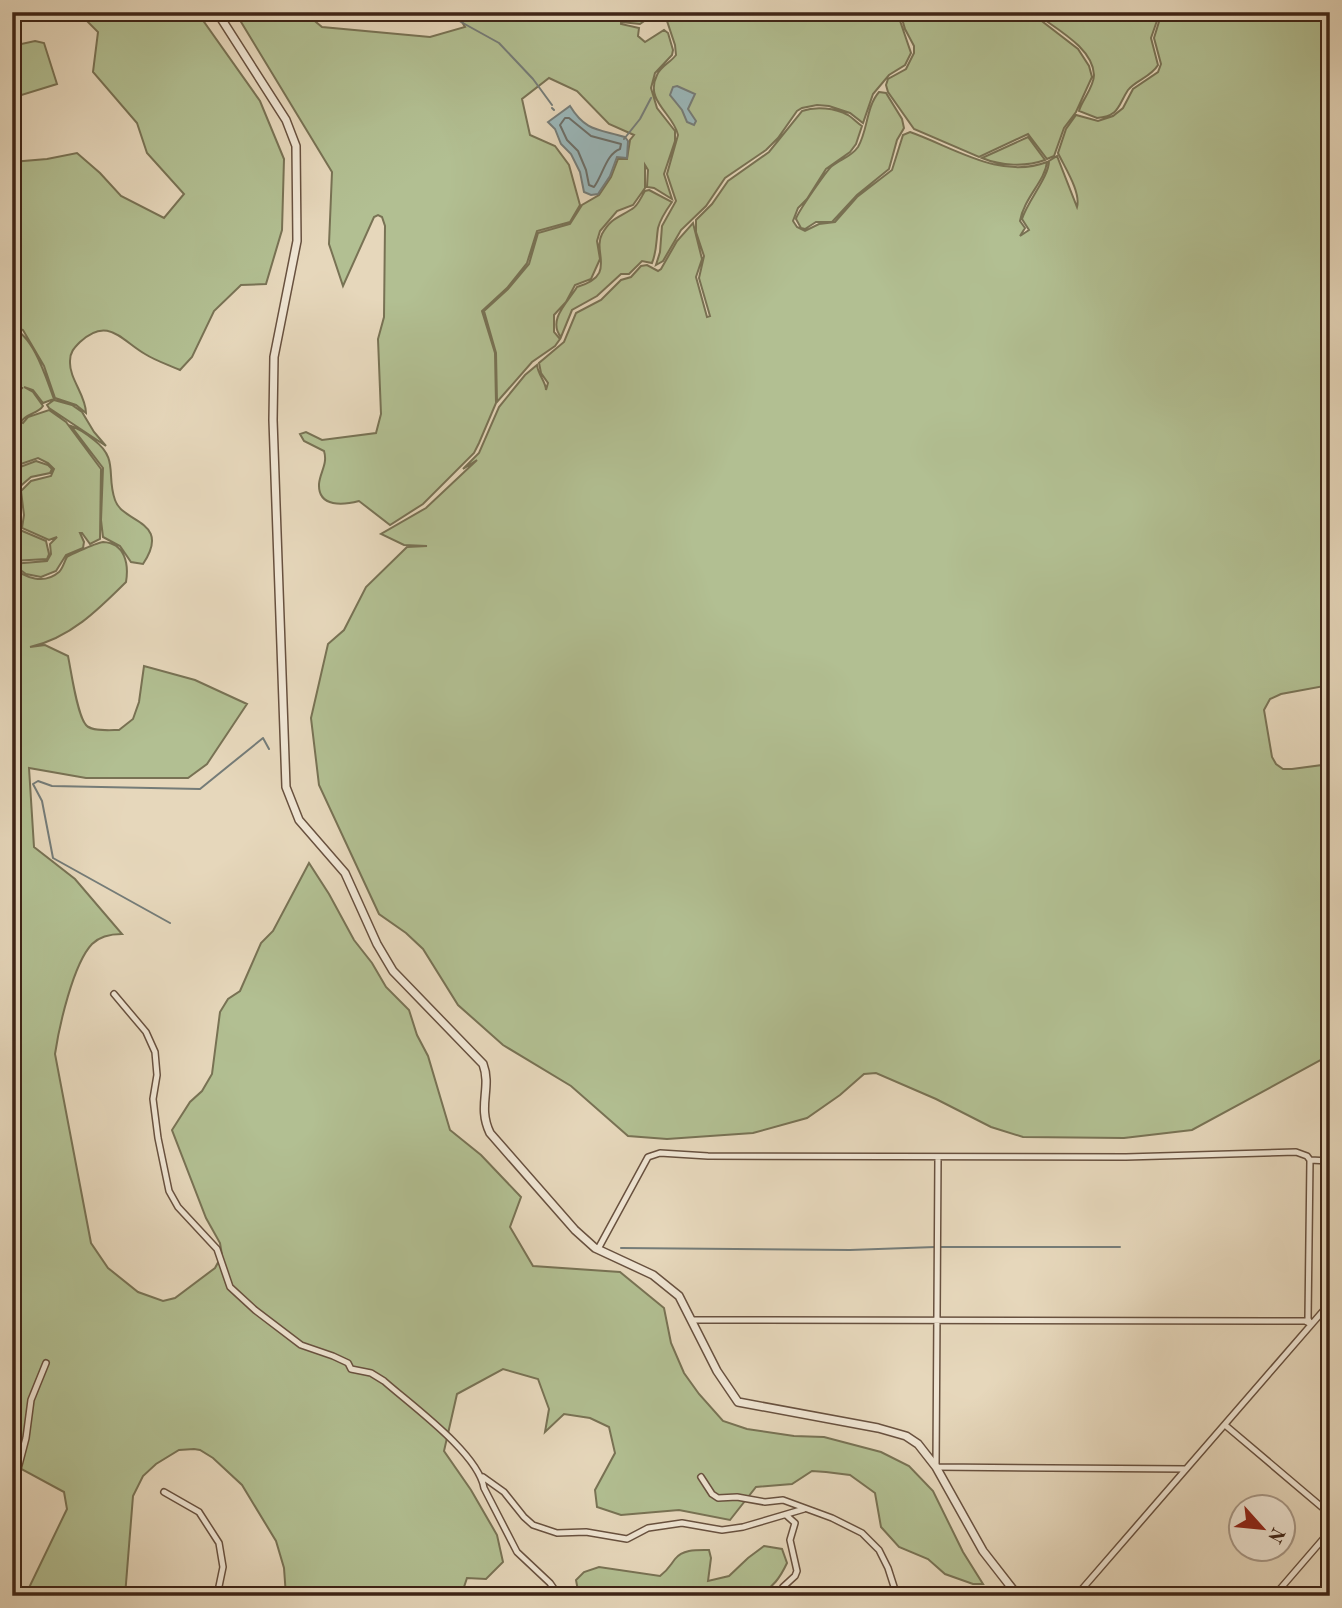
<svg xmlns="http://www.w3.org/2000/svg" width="1342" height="1608" viewBox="0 0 1342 1608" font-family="'Old Standard TT',serif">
<rect width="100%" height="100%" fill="#e6d7bb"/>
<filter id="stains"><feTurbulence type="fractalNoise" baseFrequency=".00286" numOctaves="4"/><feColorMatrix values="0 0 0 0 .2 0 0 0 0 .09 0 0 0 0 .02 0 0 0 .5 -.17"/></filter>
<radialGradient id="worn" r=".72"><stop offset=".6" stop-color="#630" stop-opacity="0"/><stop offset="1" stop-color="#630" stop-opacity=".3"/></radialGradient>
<path fill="#b2bf92" stroke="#787254" stroke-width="2" d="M74,12H197L260,101L284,159L282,230L266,284L241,285L214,311L192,357L180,370C169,365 156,361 145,354C121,340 108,316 80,342C74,348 70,352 70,361C69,379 86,395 86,413L76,405L55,398L44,366L23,330L12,326V162L47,159L77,153L100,173L121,196L164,218L184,194L147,153L137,123L93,72L98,32L82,16Z
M235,12H304L322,27L430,37L465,27L456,12H657L640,24L621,22V24L639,28L638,36L645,42L664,30L668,33L673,50L672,55L655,73L651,88L657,108L675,131V141L664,174L672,199L654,188L647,187L648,170L645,165V188L633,205L617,211L600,231L597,241L600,259L591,279L575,285L566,302L554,315V332L560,339L555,346L532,362L497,402L496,353L484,311L508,289L529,264L538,233L570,224L582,205L599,195L611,177L618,159H627L630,140L634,135L609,124L577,91L549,78L522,99L530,135L555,146L569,165L580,205L570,222L537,231L527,263L507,288L482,311L495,353L496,403L479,443L474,453L423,504L390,525L359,501C344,505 318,508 319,484C320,472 328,464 324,451L304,441L300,434L306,432L322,440L376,433L381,414L378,339L384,317L385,226L382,217L378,215L374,217L343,286L329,244L332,172Z
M664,12H897L911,53L905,65L889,75L873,94L863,123L850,113L829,106L817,105L802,108L797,111L778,138L766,150L725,178L706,206L681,230L663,261L656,265L660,252L662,226L676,201L667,174L678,135C674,114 644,101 657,75C661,66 670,63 676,55L675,45Z
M900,12H1030L1078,49L1089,66L1092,77L1076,112L1064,128L1054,156L1047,159L1028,134L979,157L914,129L888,92L886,85L888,79L906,69L914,53V46L905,29Z
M1034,12H1160L1151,38L1158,65C1151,77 1136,80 1128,90C1118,105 1120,116 1097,118L1079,111C1082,100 1094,87 1094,75C1093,47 1054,28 1034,12Z
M1162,12H1330V685L1281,694L1270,699L1264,710L1272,757L1276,764L1283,769H1292L1330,764V1055L1192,1130L1124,1138L1023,1137L991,1127L936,1099L876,1073L864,1074L840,1095L807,1118L753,1133L667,1139L628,1136L571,1086L503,1045L458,1005L423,949L406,933L379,914L319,785L311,718L328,644L344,630L366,587L407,547L427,546L404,545L381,534L426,508L477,460L463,469L479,453L499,407L525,375L537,365C538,375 546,382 546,390L548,383L541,373L539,363L564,342L576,313L601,300L621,280L631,277L641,266L647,265L658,271L661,269L677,241L693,223L702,259L696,277L707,317L710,316L699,278L704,256L696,232V220L712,204L728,181L769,152L802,111C816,106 835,108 848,115C853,118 857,123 862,126L856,144L850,152L826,169L807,199L798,208L793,221L797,227L805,231L819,224L835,222L857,197L892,170L903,135L910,132C953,147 1000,180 1047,162C1045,181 1024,198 1020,221L1025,228L1020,236L1029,230L1022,219C1028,200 1049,177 1049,161L1057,156L1077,207C1081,192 1065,168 1058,153L1066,129L1076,115L1098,121L1113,116L1123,108L1133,89L1158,72L1161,64L1154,38Z
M35,41L44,43L57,84L12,98V46Z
M879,92L886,93L902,119L904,128L897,140L889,169L857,195L832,222H816L805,229L801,228L796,219C797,213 827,170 832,166C841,159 851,157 858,147C868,130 866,107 879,92Z
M1028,137L1045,160C1026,167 1001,166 982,158Z
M649,190L672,202C667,209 660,220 658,228C656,241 657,251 652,263L642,261L629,274H621L597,296L572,310L561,337C547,320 568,302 577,287C618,275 592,253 602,234C611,218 618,218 632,209C638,206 641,197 645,191Z
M12,328C34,336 46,378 54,399L43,403L33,390L24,387L33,392L43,406C38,414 26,413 21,422L23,423L28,417L49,410L66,422L101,469L100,539L90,544L82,533H80L84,542L83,548L66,555L56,571L41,577L26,574L12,564L47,561L51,554L50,544L57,537L49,540L22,528L24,515L21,491L31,481L51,476L54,469L48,463L38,458L12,467V390L23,388H12Z
M54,400L72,405L82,412L94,432L106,446L49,408L47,405Z
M71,426C80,429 87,434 94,440C119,459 106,475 115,500C123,524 172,520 143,564L131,562L120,546L103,537L101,520L103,468Z
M36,461L48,465L52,469L50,473L31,477L17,489H12V470Z
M20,530L46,541L49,554L47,559L12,561V548Z
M103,542C125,543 129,564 126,582C98,610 70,638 30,647L45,645L68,656C71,670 77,715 86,725C92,732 111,730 119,730L133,719L139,702L144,666L195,680L247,704L207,764L188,778H86L29,768L34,847L75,879L122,934C111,934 100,936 92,944C73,964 59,1027 55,1054L91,1243L108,1268L138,1292L163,1301L175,1298L215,1268L222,1255L220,1243L206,1218L172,1130L190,1102L202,1091L212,1074L220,1012L228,999L240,991L261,943L273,931L309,863L329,894L354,940L372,963L386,987L409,1010L417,1035L428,1056L450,1130L481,1155L521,1197L510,1227L533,1266L620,1272L664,1308L671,1343L684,1373L699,1394L723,1421L747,1429L794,1436L824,1437L881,1452L909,1466L933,1491L963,1552L983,1584H973L945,1574L928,1559L899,1547L881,1527L875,1493L850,1475L826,1472L812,1471L792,1484L756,1487L730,1520L679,1510L621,1515L597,1507L595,1490L615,1453L609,1427L590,1418L564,1414L545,1432L549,1409L538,1379L503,1369L457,1394L444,1451L471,1490L497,1535L503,1562L486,1579L467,1578L461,1596H286L284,1568L276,1541L242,1485L213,1458L200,1450L194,1449L179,1450L156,1464L143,1476L133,1496L125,1596H25L67,1509L64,1492L12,1464V567C25,578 44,585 59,572C63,568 64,562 67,557C69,555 99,542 103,542Z
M764,1546L782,1549L787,1563C780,1578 773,1587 759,1596H579L576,1580L584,1572L599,1567L660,1576C669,1569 669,1567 675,1559C683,1549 697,1550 709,1550L711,1558L708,1581L729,1576L748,1558Z"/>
<path fill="#9ab7ba" stroke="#757c78" stroke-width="2" d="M677,86L695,94L688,109L696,121L694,125L687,122L682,110L670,95L673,87Z
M570,106C586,132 599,129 625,137L628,141L627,158L617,157L610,176L598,194L591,195L584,192L580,172L571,154L561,144L555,129L548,122Z"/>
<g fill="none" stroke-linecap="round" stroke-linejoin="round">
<path stroke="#6c6e68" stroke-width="2" d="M565,118H569L591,136L621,144L620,149C606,154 603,175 594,187L589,185L586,170L578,151L567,140L560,125Z"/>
<path stroke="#757c78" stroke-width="2" d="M443,12L499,43L533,79L552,105
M552,108L554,110
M624,139L640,119L651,98
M170,923L53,858L42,801L33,784L38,781L52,786L200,789L263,738L269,749
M940,1247H1120
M621,1248L850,1250L935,1247"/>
<defs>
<path id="minor" d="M114,994L146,1032L155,1052L157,1075L153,1099L158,1138L169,1191L178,1207L217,1249L230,1287L255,1310L301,1345L333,1356L348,1363L351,1369L371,1373L384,1381C411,1405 478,1453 484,1488L517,1552L550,1583L559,1596
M938,1157L936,1467L1186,1469
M1310,1160L1308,1319L1311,1324
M598,1249L648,1157L660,1153L708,1156L1126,1157L1296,1152L1307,1156L1310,1160L1330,1161
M692,1320L1305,1321L1311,1324
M1225,1425L1330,1514
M483,1477L504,1492L524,1517L533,1525L557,1533L586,1532L627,1539L648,1528L682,1523L722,1530L743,1527L804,1509
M701,1477L712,1494L718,1498L737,1497L765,1502L783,1500L832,1518L862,1533L879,1550L888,1568L897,1596
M12,1492L26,1438L31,1400L46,1363
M164,1492L199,1512L219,1543L223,1567L217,1596
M778,1596L783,1587L795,1576L797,1571L790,1540L795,1523L786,1515
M1076,1596L1330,1303
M1274,1596L1330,1531"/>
<path id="tertiary" d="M217,12L286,120L296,146L297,241L274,357L273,420L286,787L299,820L345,873L377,944L393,971L483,1064C492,1088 477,1106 490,1133L575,1230L595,1248L653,1275L679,1296L717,1371L738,1402L878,1428L906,1436L918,1444L936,1467L983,1551L1018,1596"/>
</defs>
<use href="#minor" stroke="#68513f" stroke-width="8"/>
<use href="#tertiary" stroke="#68513f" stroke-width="10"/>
<use href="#minor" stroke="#efe5d3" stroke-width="5"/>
<use href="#tertiary" stroke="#efe5d3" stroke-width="7"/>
</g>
<rect width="1342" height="1608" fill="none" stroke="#e6d7bb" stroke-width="42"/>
<rect x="14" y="14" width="1314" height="1580" fill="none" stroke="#3e2416" stroke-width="3.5"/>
<rect x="21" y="21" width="1300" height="1566" fill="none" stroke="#3e2416" stroke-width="2"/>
<g transform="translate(1262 1528) rotate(117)"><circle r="33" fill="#efe5d3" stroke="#a89887" stroke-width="2"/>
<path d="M0-5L12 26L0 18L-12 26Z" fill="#8f2418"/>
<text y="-10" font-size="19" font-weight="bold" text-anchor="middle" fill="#3e2416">N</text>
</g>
<rect width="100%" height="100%" filter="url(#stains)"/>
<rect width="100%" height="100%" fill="url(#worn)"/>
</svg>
